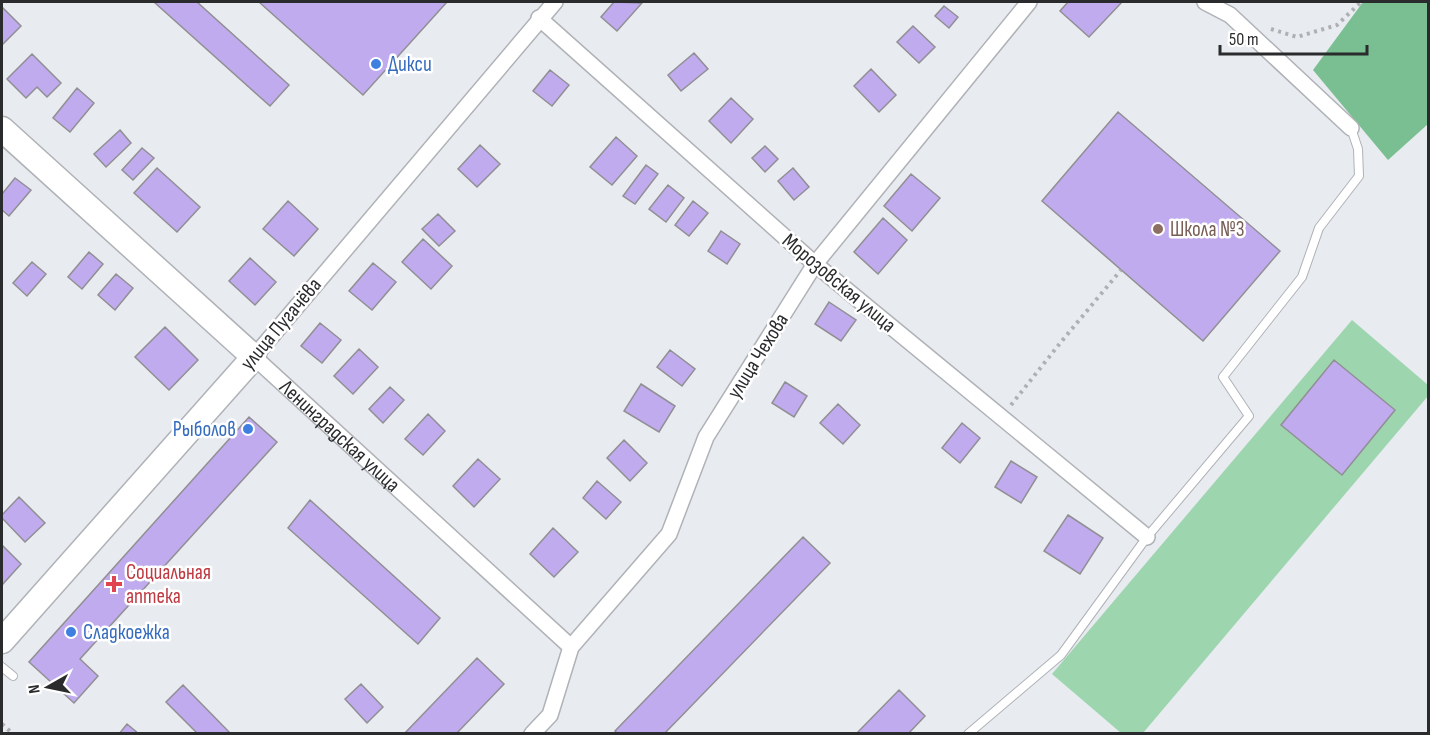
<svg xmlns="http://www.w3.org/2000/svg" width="1430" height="735" viewBox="0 0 1430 735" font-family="'Sofia Sans Condensed',sans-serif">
<rect width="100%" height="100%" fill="#e8ebf0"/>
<path fill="#9dd5af" d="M1352,320L1428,385V396L1143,733H1121L1052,674Z"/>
<path fill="#79bf92" d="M1363,2H1428V124L1388,160L1313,70Z"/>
<path fill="#c0abef" stroke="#908f93" stroke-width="1.5" d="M154,2H197L289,85L270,106Z
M259,2H447L363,95Z
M614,2L642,3L617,31L601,17Z
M1068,2H1122L1089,37L1060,11Z
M944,6L958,17L949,28L935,16Z
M2,7L21,26L2,45Z
M913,26L935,47L919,63L897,42Z
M694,53L708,69L681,91L668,75Z
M32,54L61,83L47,97L37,87L26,98L7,79Z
M871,69L896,95L879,112L854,86Z
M550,70L569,85L552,106L533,91Z
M77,88L94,103L70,132L53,118Z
M731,98L753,119L731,143L709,121Z
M1118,112L1280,251L1203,341L1042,201Z
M120,130L131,143L106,167L94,154Z
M616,137L637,156L612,185L590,167Z
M480,145L500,164L477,187L458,169Z
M765,146L778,159L765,172L752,158Z
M142,148L154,158L133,180L122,170Z
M646,165L658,174L635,204L623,196Z
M157,168L200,207L177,232L134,193Z
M793,168L809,187L794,200L778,181Z
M911,174L940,198L912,231L884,206Z
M15,178L31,190L9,216L2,210V194Z
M668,185L684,198L666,222L649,209Z
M288,201L318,229L294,256L263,229Z
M693,201L708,213L689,236L675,225Z
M438,214L455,231L439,246L422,229Z
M883,218L907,240L878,274L854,252Z
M721,231L740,244L727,264L708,251Z
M423,239L452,266L431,289L402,262Z
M89,252L103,264L82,289L68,277Z
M250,258L276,282L255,305L229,281Z
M32,262L46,274L27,296L13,283Z
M373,263L396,282L372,310L349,291Z
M116,274L133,288L115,310L98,295Z
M829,302L856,320L841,341L815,324Z
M320,323L341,340L322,363L301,346Z
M165,327L198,360L169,390L135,357Z
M359,349L378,367L353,394L334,376Z
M670,350L695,369L682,386L657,367Z
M1334,360L1395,410L1342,475L1281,425Z
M785,382L807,396L794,417L772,403Z
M641,384L675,406L659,432L624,411Z
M390,387L404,400L383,423L369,409Z
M838,404L860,425L843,444L820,423Z
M428,414L445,431L423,455L405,439Z
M249,417L277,442L80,659L98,676L74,703L29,662Z
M962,423L980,438L960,463L942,448Z
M624,440L647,463L630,481L607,458Z
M478,459L500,479L474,507L453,486Z
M1011,461L1037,477L1021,503L995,487Z
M597,481L621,502L606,519L583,498Z
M19,497L45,523L25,542L2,518V515Z
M310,500L440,618L418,644L288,528Z
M1068,515L1103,538L1080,574L1044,551Z
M553,528L578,552L554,577L530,554Z
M803,537L830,563L664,734H618L615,731Z
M2,545L21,564L2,585Z
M477,658L504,684L456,734H404Z
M361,684L383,707L367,723L345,699Z
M183,685L231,734H198L166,702Z
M899,690L925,716L908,734H856Z
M127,724L139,734H119Z"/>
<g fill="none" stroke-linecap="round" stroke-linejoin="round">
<defs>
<path id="lane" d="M2,667L13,676
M968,734L1061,655L1147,537L1249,416L1223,377L1302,277L1319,228L1359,176L1358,149L1351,128"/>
<g id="street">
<path id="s1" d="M555,2L254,357L571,647"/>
<path d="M1205,2L1230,15L1351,128"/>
<path d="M539,18L815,264L1147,537"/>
<path d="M532,734L550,715L571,647L669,534L706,437L815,264L1029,2"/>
</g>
<path id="primary" d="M2,129L254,357L2,641"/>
</defs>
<use href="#lane" stroke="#afb2b6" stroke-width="10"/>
<use href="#street" stroke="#afb2b6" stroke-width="18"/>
<use href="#primary" stroke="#afb2b6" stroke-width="27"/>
<path stroke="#aeb0b4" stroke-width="4" stroke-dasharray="3 4.5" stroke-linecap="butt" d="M1271,29L1297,37L1337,25L1361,2
M1011,405L1061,342L1121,270
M2,724L13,734"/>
<use href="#lane" stroke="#fff" stroke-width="8"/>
<use href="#street" stroke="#fff" stroke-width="15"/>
<use href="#primary" stroke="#fff" stroke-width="24"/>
</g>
<g fill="#3f7fe0" stroke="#fff" stroke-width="2">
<circle cx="376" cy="64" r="6"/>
<circle cx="248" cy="429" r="6"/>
<circle cx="71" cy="632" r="6"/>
</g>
<circle fill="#8d6e63" stroke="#fff" stroke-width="2" cx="1158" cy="229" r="6"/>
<path fill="#e0444e" stroke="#fff" stroke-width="2" d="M111 575h6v6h6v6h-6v6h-6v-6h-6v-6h6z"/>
<g text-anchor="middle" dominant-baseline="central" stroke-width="5" stroke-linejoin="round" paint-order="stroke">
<g font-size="21" fill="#366cbe" stroke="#fff" text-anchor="start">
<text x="388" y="64">Дикси</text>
<text x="236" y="429" text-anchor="end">Рыболов</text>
<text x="83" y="632">Сладкоежка</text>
</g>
<g font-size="21" fill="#785e54" stroke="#fff" text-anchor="start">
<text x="1170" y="229">Школа №3</text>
</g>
<g font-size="21" fill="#2a2b2d" stroke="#fff">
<text transform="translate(839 283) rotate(40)">Морозовская улица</text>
<text transform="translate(281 324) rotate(-50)">улица Пугачёва</text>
<text transform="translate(758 356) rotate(-58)">улица Чехова</text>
<text stroke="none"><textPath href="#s1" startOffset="582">Ленинградская улица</textPath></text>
</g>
<g font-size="21" fill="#be3a42" stroke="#fff" text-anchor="start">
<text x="126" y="572">Социальная<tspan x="126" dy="24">аптека</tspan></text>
</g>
</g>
<rect width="1430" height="735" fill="none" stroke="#2a2b2d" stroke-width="6"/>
<g transform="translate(48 687) rotate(261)" stroke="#ffffff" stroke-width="4.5" paint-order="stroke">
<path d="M0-4.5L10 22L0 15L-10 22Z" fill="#2a2b2d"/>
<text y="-9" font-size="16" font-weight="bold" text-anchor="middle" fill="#2a2b2d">N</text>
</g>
<path d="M1220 45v9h147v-9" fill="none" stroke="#2a2b2d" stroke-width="3"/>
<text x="1229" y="45" font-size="18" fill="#2a2b2d" stroke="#ffffff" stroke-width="4.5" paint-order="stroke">50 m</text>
</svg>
